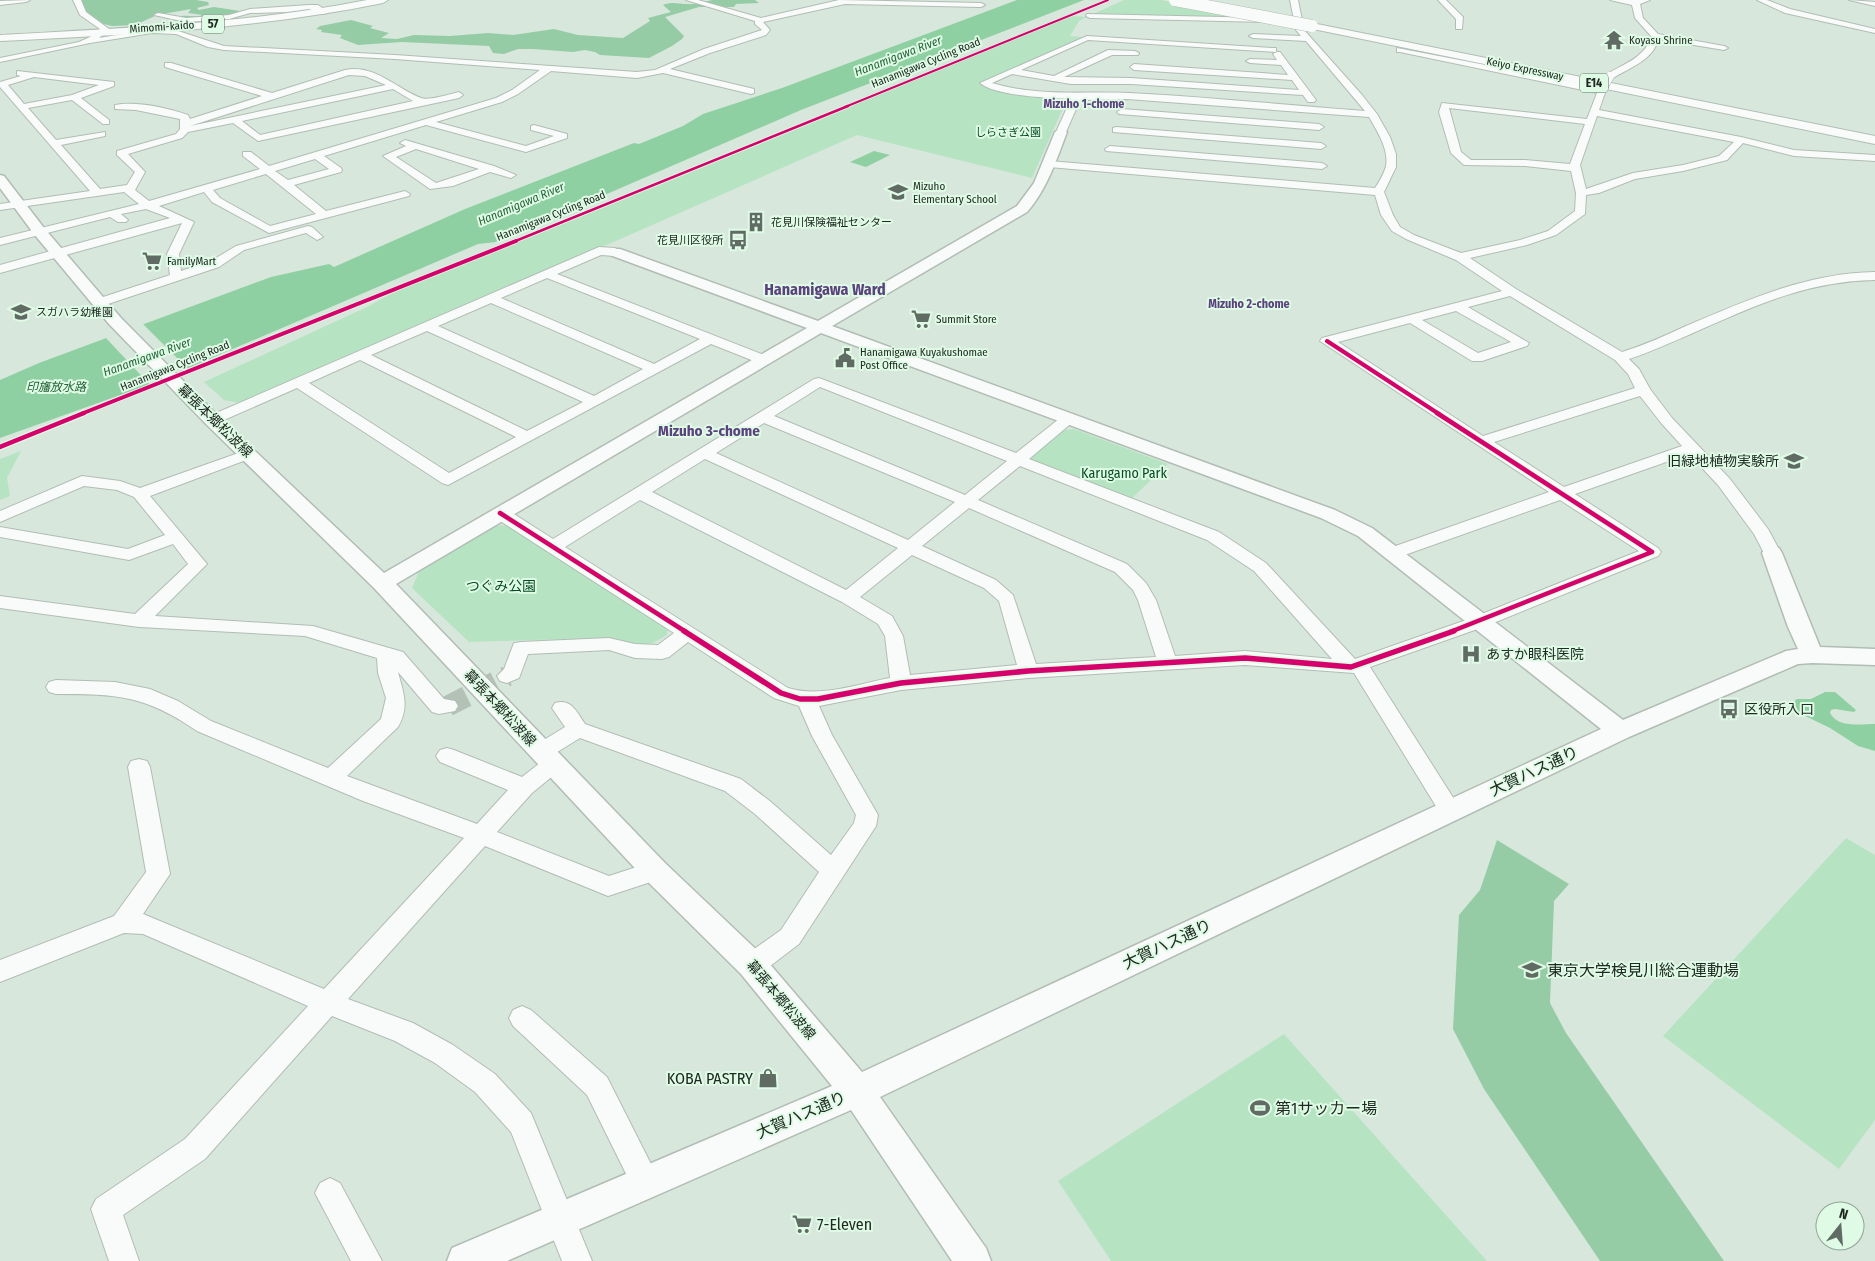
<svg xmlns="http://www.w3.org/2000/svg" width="1875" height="1261" viewBox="0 0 1875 1261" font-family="'Fira Sans Condensed','Noto Sans JP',sans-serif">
<rect width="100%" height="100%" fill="#d8e7dc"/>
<path fill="#b6e4c2" d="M1124,0H1161L1263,19L1091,15Z
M1072,16L1087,17L1079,21L1070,36L1083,37L982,82V85L1007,91L1067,99L1032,178L857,135L245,404L224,400L204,382L367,307L394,292Z
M1074,429L1168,464L1130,500L1031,461L1029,457L1062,430Z
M21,451L7,478L10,496L0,500V459Z
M507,525L668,629L667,635L653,643L641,645L606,638L469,642L412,588L420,569L494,526Z
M1846,838L1875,855V1120L1839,1169L1663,1036Z
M1284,1034L1487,1261H1111L1058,1181Z"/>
<path fill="#95cca6" d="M73,0H196L208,2L209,5L197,8L199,10L214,7L240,11C224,20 196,19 177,17C186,14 194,18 203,15L188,13L191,9L157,15L135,25L112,26L91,21Z
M713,0H755L759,3L736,4L734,7H699L665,17L684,36L682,39L672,46L649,58L600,55L595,52L585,50L573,52L533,49H518L504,54L493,53L489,46L402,42L358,45L340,38L342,35L321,32L322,30L316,29L320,26L351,20L373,26L370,28L389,33L381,38L397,39L414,35L450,36L488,33L513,35L554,29L578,35L623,38L650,21L648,18L671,12L663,5C672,1 678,4 688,4C695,5 705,1 713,0Z
M1497,840L1569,884L1554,901L1550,1003L1566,1033L1724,1261H1600L1484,1089L1453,1029L1459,915L1480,890Z"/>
<path fill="#8ed0a1" d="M1017,0H1084L801,110L496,242L478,244L151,384L0,438V380L39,363L271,277L329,264L334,267L465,209L634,143L639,144L683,126L703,114L782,88Z
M874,151L890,155L866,167L850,162Z
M1825,692H1835L1856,710L1854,712L1835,709L1831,710L1830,713C1838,728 1860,724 1875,724V751L1858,746L1830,728L1793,710L1789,705L1797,699H1811Z"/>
<path fill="#d8e7dc" d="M142,323L189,370L151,386L105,337Z"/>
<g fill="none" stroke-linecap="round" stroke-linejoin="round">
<path stroke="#b3c1b7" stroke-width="21" stroke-dasharray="21 11" stroke-linecap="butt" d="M448,706L507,676"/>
<defs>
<path id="minor" d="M30,0L26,2L0,5V1Z
M73,0H81L86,12L109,29L99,38L152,29H172L224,46L395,55L637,72L655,70L704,49L762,30L755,24V21L686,0H698L761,18L839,0L981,3L985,5L981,7L845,4L763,22L770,30L766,35L710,53L670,69L754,89V93L751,94L663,73L637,78L551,71L518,94L502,102L436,122L526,146L554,136L531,130V126L534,125L567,134V138L526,152L426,125L324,156L341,168L342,170L341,172L294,185L326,211L405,191L410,194L409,196L269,233L212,202L204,192L159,206L194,222L179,254L181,271L211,261L236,246L308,226L312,227L323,237L317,240L306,233L244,250L219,267L99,307L94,306L93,303L94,300L170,275L167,254L182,223L0,273V265L170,218L146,209L121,214L128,220L126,222H118L110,217L0,245V238L139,204L124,192L0,210V204L90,191L0,87V82L21,76L17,75V71L114,82V86L81,98L109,120V124H103L72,100L28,108L56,140L105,132V136L61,145L100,189L127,185L135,172L117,155V151L176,134L180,129V119L136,110L115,109V105C137,101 167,108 188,115L190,119L262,96L165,67V63H171L272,93L345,70C375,64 395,88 421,98C428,101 451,94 459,92L463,95L459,98L258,141L233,123L188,132L182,138L128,154L145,172L135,190L149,201L260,169L243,156V152H251L269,166L496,98L512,90L540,70L395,59L224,50L208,47L176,34L152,33L90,43L0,62V58L79,42L90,37L100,29L80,15ZM349,75L365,76L386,85L190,126ZM34,77L99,85L72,95L24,104L8,85ZM393,89L413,101L260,135L242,121ZM315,159L329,169L288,180L275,171ZM266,174L316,214L270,226L220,198L213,190Z
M1290,0H1298L1304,30L1362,95L1377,114L1390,137L1396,154V167L1384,192L1393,215L1400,227L1414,235L1461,253L1520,240L1548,231L1575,211L1576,193L1571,171L1525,166L1464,165L1451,153L1439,112L1442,103L1587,119L1597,93L1400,52H1397V48L1605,88L1606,90L1599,110L1741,137L1794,150L1875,155V161L1794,156L1743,143L1727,160L1683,171L1635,179L1599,193L1586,195L1585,214L1556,235L1527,245L1470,258L1516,289L1622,352C1644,345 1665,336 1686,326C1747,300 1807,273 1875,272V280C1807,281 1754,306 1693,333C1672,342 1651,352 1629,359L1639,369L1650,389L1672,418L1730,479L1768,529L1781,553L1778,557L1772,558L1766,557L1754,534L1718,485L1689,454L1575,494L1658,548L1661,552L1658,556L1486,626L1370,667L1461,810L1458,816L1450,819L1442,816L1354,673L1245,665L1028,678L901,690L819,706L832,735L878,815L876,826L799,944L761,973L752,976L743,973L740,965L743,957L781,930L819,872L755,814L725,791L580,738L549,757L553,756L560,758L564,764L560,770L532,793L497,832L609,876L655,861L663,864L667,871L663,878L608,896L485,846L348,999L413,1023L453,1045L495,1074L531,1113L592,1261H562L511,1132L475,1092L435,1063L395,1041L332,1016L205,1159L123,1215L139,1261H109L91,1209L96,1199L185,1139L308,1006L143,934L124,933L0,982V960L114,916L146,872L128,767L131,761L139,759L147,761L150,767L170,874L143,914L324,989L464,838L363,801L197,731C145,695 117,694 56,694L49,692L46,687L49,682L56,680L115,682L150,689L178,701L211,721L328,768L381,719L386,698L378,673L377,658L305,636L139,627L0,608V596L135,614L188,564L173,544L129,560L0,537V527L128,549L165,535L134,497L117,490L84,486L0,522V511L82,476L120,481L140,488L244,451H254L257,454L254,457L150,496L207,564L155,616L313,626L403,652L444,699L455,701L458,706L455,711L439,714L432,712L398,672C403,692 410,706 398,727L347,776L477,824L508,790L440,762L436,756L440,750L447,748L454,750L522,777L545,759L541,760L534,758L531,752L534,746L565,727L552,708L555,703C571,698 577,712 585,724L741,779L771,802L831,855L854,823L856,815L812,736L799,706L774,698L688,642L669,657L662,659L635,658L609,650L528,654L519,678L507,683L500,681L497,676L504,669L514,643L521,642L609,638L635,644L658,645L674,633L494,517L492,513L494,509H506L553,539L814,379L819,378L1016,453L1064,415H1074L1076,418L1074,421L1029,459L1219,532L1266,563L1355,659L1472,618L1639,551L1560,500L1399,557L1393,558L1387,557L1384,553L1387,549L1549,492L1320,341L1322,338L1502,291L1456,260L1406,239L1392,231L1381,215L1375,195L1049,167L1044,164L1049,161L1375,188C1379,182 1384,174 1386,166C1389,149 1377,131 1369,117L1127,99L1080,100L1066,132L1061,135L1056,132L1071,99C1050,98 995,96 980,83L1087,36L1273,48H1276V52L1088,40L1021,70L1054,76L1108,50L1135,51L1139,53L1138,55H1112L1064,77L1131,78L1299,90L1292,80L1134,70L1130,67L1134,64L1288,75L1281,65L1250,63L1246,61L1250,59L1277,60L1273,54L1277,52H1280L1316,100L1314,102H1308L1303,95L1131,84H1071L1012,74L992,83C1039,97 1081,91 1129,93C1207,97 1286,105 1365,111L1306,41L1253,38L1249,36L1253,34L1301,36L1296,30ZM1449,108L1585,124L1570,164L1525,160H1471L1461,152ZM1597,116L1734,142L1719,156L1683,165L1633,173L1586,189L1580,165ZM1510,296L1615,360L1628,374L1635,388L1483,436L1338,342L1410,323L1472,361H1482L1527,346L1529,343L1468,307ZM1456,311L1511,342L1478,353L1422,320ZM820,387L1007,461L965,495L774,416ZM1640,396L1662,424L1682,446L1564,487L1494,442ZM764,423L955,502L908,540L716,453ZM705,459L898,548L846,590L652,492ZM1020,466L1207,540L1254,571L1332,659L1245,651L1175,656L1156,600L1146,583L1127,564L978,500ZM640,500L842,602L878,624L885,636L890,678C858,684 820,698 788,688L565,547ZM969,508L1115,572L1133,590L1138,600L1156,657L1036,664L1013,595L996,580L922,546ZM912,555L984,588L999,601L1017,665L910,675L903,636L892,616L860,597Z
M1438,0H1446L1463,17L1462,29H1456V19Z
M1610,0H1650L1640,4L1643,18L1658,34L1724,46L1728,48L1724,50L1658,39C1654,60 1629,68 1613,78H1607V74C1624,64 1646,57 1651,36L1635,18L1632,5Z
M1757,0H1767L1790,9L1875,29V33L1785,13Z
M1849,0L1875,2V6Z
M309,5H318L328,12L324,14L309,9L287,12L250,13L229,19L186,22L154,15L158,13L186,18L229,15L250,9Z
M1087,14L1267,18L1271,20L1267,22L1090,18L1086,16Z
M1122,109L1319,124L1324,127L1319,130L1119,114L1117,112Z
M1116,127L1321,143L1326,146L1321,149L1113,132V128Z
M405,140L494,166L516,175L511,178L490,172L453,186L430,189L383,156L406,146L400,143ZM416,149L479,169L436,183L396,157Z
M1110,146L1322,163L1327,166L1322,169L1106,151L1105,149Z
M599,247L615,248L621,252L615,256L601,255L557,274L769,357L771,360L764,364L759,363L711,344L448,485L442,483L297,388L217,423H207L205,420L207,417ZM547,278L700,339L654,364L501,298ZM491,303L643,369L594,396L438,326ZM427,331L583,402L527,431L371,355ZM360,360L516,437L449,473L309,383Z
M522,1006L531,1010L607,1077L655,1172L659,1182L655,1192L645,1196L635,1192L587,1095L513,1026L509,1018L513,1010Z
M330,1178L340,1183L382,1261H351L315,1193L320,1183Z"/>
<path id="tertiary" d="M1061,129L1067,132C1056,161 1047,189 1027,212L832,326L1335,510L1372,528L1623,720L1786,651L1798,649L1788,627L1762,553L1765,548L1772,547L1779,548L1782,553L1820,647L1875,649V665L1812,663L1798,664L1629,737L880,1097L986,1248L991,1261H952L851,1110L507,1261H447L452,1248L832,1086L741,974L645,879L374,588L206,424L109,324L34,234L0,188V175L4,176L44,228L121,318L218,416L384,573L807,328L610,255L608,252L610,249H620L818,321L1017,206L1034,183L1055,132ZM821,333L1321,518L1358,536L1601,729L862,1072L763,956L665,863L396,584Z"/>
<path id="primary" d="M367,0H388L383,3C256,29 129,35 0,41V35C123,28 246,24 367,0Z"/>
<path id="motorway" d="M1312,23L1875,136V144L1308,28L1306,26L1308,24Z"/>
</defs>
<use href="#minor" stroke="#b1bdb4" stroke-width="2"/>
<use href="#tertiary" stroke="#b1bdb4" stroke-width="3"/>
<use href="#primary" stroke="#b1bdb4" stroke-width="2"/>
<use href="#motorway" stroke="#b1bdb4" stroke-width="2"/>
<use href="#minor" fill="#f9fbfa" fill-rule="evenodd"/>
<use href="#tertiary" fill="#f9fbfa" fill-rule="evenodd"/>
<use href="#primary" fill="#f9fbfa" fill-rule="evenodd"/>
<use href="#motorway" fill="#f9fbfa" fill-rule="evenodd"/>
<defs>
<path id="minor-bridge" d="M1602,90L1610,76"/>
<path id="motorway-bridge" d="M1175,0L1312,26"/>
</defs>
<use href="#minor-bridge" stroke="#b1bdb4" stroke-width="9" stroke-linecap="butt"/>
<use href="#motorway-bridge" stroke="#b1bdb4" stroke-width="13" stroke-linecap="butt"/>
<use href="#minor-bridge" stroke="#f9fbfa" stroke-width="8"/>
<use href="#motorway-bridge" stroke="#f9fbfa" stroke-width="12"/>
<defs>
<path id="cycleway-far4" d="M845,107L1108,0"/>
<path id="cycleway-far3" d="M513,242L848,106"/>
<path id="cycleway-far2" d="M1327,341L1439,414
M81,414L516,241"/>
<path id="cycleway-far1" d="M1437,413L1652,552L1450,632
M0,447L84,413
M500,513L686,632"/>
<path id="cycleway" d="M684,631L781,693L800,699H818L901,683L1028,671L1245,658L1351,667L1454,631"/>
</defs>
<use href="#cycleway-far4" stroke="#dffbe5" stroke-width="3"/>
<use href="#cycleway-far3" stroke="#dffbe5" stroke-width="4.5"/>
<use href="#cycleway-far2" stroke="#dffbe5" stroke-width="5.5"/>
<use href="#cycleway-far1" stroke="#dffbe5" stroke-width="7"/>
<use href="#cycleway" stroke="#dffbe5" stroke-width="9"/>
<use href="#cycleway-far4" stroke="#d6006c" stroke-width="2"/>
<use href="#cycleway-far3" stroke="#d6006c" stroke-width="2.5"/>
<use href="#cycleway-far2" stroke="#d6006c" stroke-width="4"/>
<use href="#cycleway-far1" stroke="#d6006c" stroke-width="4.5"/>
<use href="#cycleway" stroke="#d6006c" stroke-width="5.5"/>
</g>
<defs>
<symbol id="temple-bare" viewBox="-9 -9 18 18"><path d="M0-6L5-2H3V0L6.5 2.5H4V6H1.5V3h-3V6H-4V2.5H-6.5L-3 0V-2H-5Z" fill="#606c63" stroke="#dffbe5" stroke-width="2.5" paint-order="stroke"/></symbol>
<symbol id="school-bare" viewBox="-9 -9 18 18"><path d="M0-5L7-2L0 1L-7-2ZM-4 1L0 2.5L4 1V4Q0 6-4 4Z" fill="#606c63" stroke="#dffbe5" stroke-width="2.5" paint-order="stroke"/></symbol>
<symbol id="building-bare" viewBox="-9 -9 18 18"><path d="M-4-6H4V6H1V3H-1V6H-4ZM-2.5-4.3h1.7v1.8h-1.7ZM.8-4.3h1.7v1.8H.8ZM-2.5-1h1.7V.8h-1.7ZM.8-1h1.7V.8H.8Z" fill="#606c63" stroke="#dffbe5" stroke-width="2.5" paint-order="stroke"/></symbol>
<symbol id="bus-bare" viewBox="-9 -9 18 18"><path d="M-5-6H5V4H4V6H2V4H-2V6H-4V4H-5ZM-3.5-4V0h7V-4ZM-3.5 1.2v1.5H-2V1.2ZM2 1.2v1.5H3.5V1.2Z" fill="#606c63" stroke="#dffbe5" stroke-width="2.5" paint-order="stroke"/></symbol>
<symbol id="supermarket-bare" viewBox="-9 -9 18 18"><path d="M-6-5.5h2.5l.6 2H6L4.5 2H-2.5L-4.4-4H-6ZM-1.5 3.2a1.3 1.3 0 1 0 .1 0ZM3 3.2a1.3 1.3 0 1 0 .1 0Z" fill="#606c63" stroke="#dffbe5" stroke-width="2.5" paint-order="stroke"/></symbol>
<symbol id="civic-bare" viewBox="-9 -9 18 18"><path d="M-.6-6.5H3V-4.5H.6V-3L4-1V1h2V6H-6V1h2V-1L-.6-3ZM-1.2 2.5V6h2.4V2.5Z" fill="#606c63" stroke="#dffbe5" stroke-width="2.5" paint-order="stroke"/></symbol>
<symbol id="university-bare" viewBox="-9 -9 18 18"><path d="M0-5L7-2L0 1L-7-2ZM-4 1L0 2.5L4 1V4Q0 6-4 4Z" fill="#606c63" stroke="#dffbe5" stroke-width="2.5" paint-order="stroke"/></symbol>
<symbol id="hospital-bare" viewBox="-9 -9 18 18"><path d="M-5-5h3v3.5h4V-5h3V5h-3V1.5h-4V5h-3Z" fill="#606c63" stroke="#dffbe5" stroke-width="2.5" paint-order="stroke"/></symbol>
<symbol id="shop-bare" viewBox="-9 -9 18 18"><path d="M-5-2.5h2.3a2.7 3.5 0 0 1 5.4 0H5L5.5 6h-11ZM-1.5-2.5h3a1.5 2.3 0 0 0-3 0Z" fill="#606c63" stroke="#dffbe5" stroke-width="2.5" paint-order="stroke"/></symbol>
<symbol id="stadium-bare" viewBox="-9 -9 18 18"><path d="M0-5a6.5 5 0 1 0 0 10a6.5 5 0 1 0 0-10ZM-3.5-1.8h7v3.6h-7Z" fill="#606c63" stroke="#dffbe5" stroke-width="2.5" paint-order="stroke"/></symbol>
</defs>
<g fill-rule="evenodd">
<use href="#temple-bare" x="1600" y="26" width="28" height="28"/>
<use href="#school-bare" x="884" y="178" width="28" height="28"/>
<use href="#building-bare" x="742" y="208" width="28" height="28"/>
<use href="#bus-bare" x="724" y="226" width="28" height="28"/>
<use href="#supermarket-bare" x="138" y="247" width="28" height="28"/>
<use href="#school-bare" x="7" y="298" width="28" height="28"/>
<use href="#supermarket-bare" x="907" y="305" width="28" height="28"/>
<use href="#civic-bare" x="831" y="344" width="28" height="28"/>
<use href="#university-bare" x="1780" y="447" width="28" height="28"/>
<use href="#hospital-bare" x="1457" y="640" width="28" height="28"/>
<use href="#bus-bare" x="1715" y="695" width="28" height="28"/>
<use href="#university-bare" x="1518" y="956" width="28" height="28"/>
<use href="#shop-bare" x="754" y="1064" width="28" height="28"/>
<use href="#stadium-bare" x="1246" y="1094" width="28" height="28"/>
<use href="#supermarket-bare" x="788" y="1210" width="28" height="28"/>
</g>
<g text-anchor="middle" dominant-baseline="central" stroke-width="4" stroke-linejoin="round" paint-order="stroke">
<g font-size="11" fill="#202a22" stroke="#dffbe5">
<text transform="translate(162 27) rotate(-4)">Mimomi-kaido</text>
<text transform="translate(926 63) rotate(-22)">Hanamigawa Cycling Road</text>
<text transform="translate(1525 69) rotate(12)">Keiyo Expressway</text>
<text transform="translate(551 216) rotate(-22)">Hanamigawa Cycling Road</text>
<text transform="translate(175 366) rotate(-22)">Hanamigawa Cycling Road</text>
</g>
<g font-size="11" fill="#202a22" stroke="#dffbe5" text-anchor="start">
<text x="1629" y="40">Koyasu Shrine</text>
<text x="913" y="186">Mizuho<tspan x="913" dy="13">Elementary School</tspan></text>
<text x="771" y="222">花見川保険福祉センター</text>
<text x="723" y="240" text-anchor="end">花見川区役所</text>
<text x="167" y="261">FamilyMart</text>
<text x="36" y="312">スガハラ幼稚園</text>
<text x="936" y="319">Summit Store</text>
<text x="860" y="352">Hanamigawa Kuyakushomae<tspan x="860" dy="13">Post Office</tspan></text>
</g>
<g font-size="11" fill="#064c24" stroke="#dffbe5">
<text x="1008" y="132">しらさぎ公園</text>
</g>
<g fill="#dffbe5" stroke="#59695c" stroke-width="1">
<rect x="202" y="14.5" width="22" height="19" rx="4"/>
<rect x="1580" y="73.5" width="28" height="19" rx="4"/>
</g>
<g font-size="12" font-weight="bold" fill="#202a22">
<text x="213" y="24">57</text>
<text x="1594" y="83">E14</text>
</g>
<g font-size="12" font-style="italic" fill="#25633a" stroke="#dffbe5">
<text transform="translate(898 56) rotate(-21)">Hanamigawa River</text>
<text transform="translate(521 204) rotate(-23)">Hanamigawa River</text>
<text transform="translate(147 357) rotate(-20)">Hanamigawa River</text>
<text x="56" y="387">印旛放水路</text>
</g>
<g font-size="12" font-weight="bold" fill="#5b417e" stroke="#dffbe5">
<text x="1084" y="104">Mizuho 1-chome</text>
<text x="1249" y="304">Mizuho 2-chome</text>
</g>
<g font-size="14" fill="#202a22" stroke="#dffbe5">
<text transform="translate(215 421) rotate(44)">幕張本郷松波線</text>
<text transform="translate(500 708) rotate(47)">幕張本郷松波線</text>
<text transform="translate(781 1000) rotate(50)">幕張本郷松波線</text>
</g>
<g font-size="14" fill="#202a22" stroke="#dffbe5" text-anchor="start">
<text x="1779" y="461" text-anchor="end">旧緑地植物実験所</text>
<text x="1486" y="654">あすか眼科医院</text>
<text x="1744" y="709">区役所入口</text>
</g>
<g font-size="14" fill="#064c24" stroke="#dffbe5">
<text x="1124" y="473">Karugamo Park</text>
<text x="501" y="586">つぐみ公園</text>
</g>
<g font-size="15" font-weight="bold" fill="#5b417e" stroke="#dffbe5">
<text x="709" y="431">Mizuho 3-chome</text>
</g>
<g font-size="16" font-weight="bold" fill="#5b417e" stroke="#dffbe5">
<text x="825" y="289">Hanamigawa Ward</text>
</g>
<g font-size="16" fill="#202a22" stroke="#dffbe5">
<text transform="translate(1534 771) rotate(-25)">大賀ハス通り</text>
<text transform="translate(1167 944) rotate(-25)">大賀ハス通り</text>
<text transform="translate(801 1115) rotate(-23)">大賀ハス通り</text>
</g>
<g font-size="16" fill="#202a22" stroke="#dffbe5" text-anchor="start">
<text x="1547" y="970">東京大学検見川総合運動場</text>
<text x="753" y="1078" text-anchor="end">KOBA PASTRY</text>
<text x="1275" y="1108">第1サッカー場</text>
<text x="817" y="1224">7-Eleven</text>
</g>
</g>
<g transform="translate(1840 1226) rotate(17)"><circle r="24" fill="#dffbe5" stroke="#93a797"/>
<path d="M0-4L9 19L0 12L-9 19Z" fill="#606c63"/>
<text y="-8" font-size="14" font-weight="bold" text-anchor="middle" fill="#202a22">N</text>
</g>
</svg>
